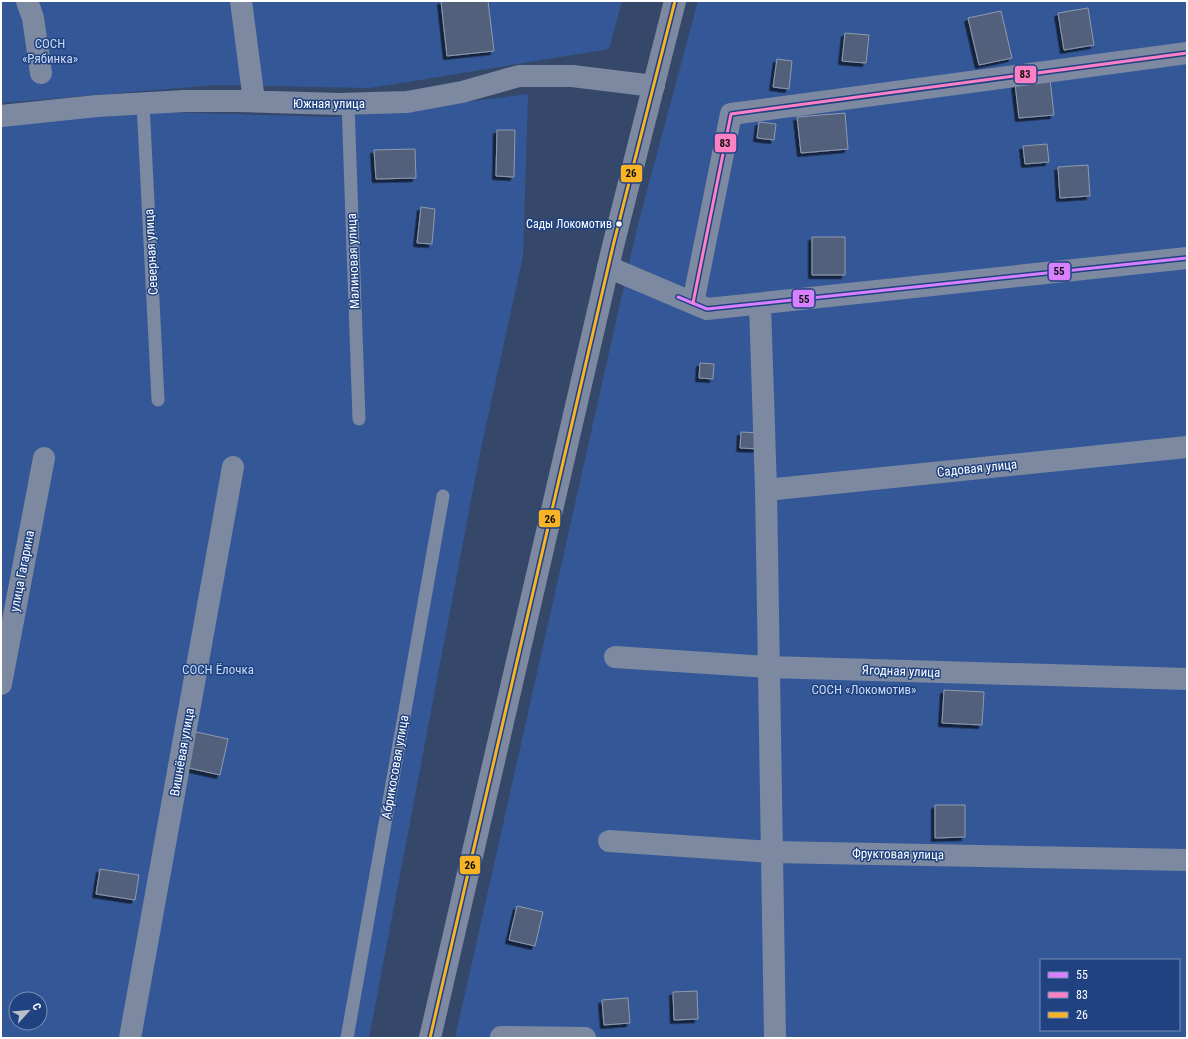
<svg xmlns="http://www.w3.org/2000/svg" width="1188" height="1039" viewBox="0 0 1188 1039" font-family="'Roboto Condensed',sans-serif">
<defs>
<filter id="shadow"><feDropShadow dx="-3.5" dy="3.5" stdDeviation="0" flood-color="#0009"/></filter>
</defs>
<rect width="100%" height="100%" fill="#36486a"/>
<path fill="#345897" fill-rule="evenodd" d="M1,1H622L609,49L370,88L215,85L1,103Z
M698,1H1187V1038H455L637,228ZM1041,960H1179V1030H1041Z
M528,94L523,256L480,453L369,1038H1V123L129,111L335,117L405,110ZM16,999H40V1023H16Z"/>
<path fill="#52607c" stroke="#8f9aaf" filter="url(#shadow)" d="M441,1H488L494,51L447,56Z
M1088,8L1094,45L1064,50L1058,13Z
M1001,11L1012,58L979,65L968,18Z
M845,33L869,35L866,63L842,61Z
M777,59L792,61L789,89L773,87Z
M1050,79L1054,115L1019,118L1015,83Z
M845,113L848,149L801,153L797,117Z
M759,122L776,124L774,140L757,138Z
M497,130H515L514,177L496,176Z
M1047,144L1049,162L1025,164L1023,146Z
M415,149L416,178L376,179L374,150Z
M1088,165L1090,196L1060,198L1058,167Z
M421,207L435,209L432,244L417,243Z
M812,237H845V275H812Z
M700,363L714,364L713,379L699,378Z
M741,432L761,433L760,449L740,448Z
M944,690L984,692L982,725L942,723Z
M192,731L228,739L220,775L184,767Z
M935,805H965V837L935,838Z
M100,869L139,875L135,900L96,894Z
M517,906L543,912L535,946L509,940Z
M697,991L698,1019L674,1020L673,992Z
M628,998L630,1023L604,1025L602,1000Z"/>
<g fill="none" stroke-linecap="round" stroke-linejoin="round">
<path stroke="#7c89a1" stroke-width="13" d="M143,103L158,400
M348,104L359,419
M347,1038L443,496"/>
<path stroke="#7c89a1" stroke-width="22" d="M27,1L33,18L41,73
M241,1L254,101
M1,116L97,106L185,101H239L339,104L407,102L462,92L519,76H572L654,86
M608,267L707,309L1187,258
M693,303L731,114L1187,53
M760,304L766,490L775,1038
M766,490L1187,447
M615,657L769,667L1187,679
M1,684L44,458
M609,841L772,852L1187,860
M501,1037L585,1038
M130,1038L233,467"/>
<path stroke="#7c89a1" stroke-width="22" d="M430,1038L613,246L675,1"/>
<defs>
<path id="bus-1" d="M678,297L707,309L1187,258"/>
<path id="bus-2" d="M693,303L731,114L1187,53"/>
<path id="bus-3" d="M430,1038L613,246L675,1"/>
</defs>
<use href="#bus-1" stroke="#204280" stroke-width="6"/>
<use href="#bus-2" stroke="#204280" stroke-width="6"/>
<use href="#bus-3" stroke="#204280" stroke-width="6"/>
<use href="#bus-1" stroke="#d880ff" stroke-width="3"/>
<use href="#bus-2" stroke="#ff80c5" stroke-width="3"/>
<use href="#bus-3" stroke="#f9b426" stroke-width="3"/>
</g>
<circle fill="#fff" stroke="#204280" stroke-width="1.5" cx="619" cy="224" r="3.5"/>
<g text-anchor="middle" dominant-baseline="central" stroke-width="3" stroke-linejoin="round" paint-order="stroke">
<g font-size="12" fill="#fff" stroke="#204280" text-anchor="end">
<text x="612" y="224">Сады Локомотив</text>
</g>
<g font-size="13" fill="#c9daf6" stroke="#204280">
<text x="50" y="43">СОСН<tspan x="50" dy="15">«Рябинка»</tspan></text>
<text x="218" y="669">СОСН Ёлочка</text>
<text x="864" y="689">СОСН «Локомотив»</text>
</g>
<g font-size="13" fill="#fff" stroke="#204280">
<text x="329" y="103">Южная улица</text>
<text transform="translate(151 252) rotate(-93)">Северная улица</text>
<text transform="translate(353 261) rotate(-92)">Малиновая улица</text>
<text transform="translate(977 468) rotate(-6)">Садовая улица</text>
<text transform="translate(22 571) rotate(-79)">улица Гагарина</text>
<text transform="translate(901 671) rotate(2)">Ягодная улица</text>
<text transform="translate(182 752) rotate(-80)">Вишнёвая улица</text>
<text transform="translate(395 767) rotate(-80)">Абрикосовая улица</text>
<text transform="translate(898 854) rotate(1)">Фруктовая улица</text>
</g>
</g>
<g stroke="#204280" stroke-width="1.5">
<rect x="1014" y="65" width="23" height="19" rx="4" fill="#ff80c5"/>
<rect x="714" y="133" width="23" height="20" rx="4" fill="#ff80c5"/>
<rect x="620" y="164" width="23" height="19" rx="4" fill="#f9b426"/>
<rect x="1048" y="262" width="23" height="19" rx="4" fill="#d880ff"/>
<rect x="792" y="289" width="23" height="19" rx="4" fill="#d880ff"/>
<rect x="538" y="509" width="23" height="19" rx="4" fill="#f9b426"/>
<rect x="459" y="855" width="22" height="20" rx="4" fill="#f9b426"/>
</g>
<g font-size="11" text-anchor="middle" font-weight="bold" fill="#111">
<text x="1025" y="78">83</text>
<text x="725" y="147">83</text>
<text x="631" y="177">26</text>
<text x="1059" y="275">55</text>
<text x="804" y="303">55</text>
<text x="550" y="523">26</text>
<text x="470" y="869">26</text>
</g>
<rect width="1188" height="1039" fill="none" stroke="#ffffff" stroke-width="4"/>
<rect x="1040" y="959" width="140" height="72" fill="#204280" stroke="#798eb3"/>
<rect x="1048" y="972" width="20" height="6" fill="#d880ff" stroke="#798eb3"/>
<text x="1076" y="979" font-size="12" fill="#ffffff">55</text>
<rect x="1048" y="992" width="20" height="6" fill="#ff80c5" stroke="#798eb3"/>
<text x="1076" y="999" font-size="12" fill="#ffffff">83</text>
<rect x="1048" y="1012" width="20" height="6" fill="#f9b426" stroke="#798eb3"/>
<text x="1076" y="1019" font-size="12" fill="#ffffff">26</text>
<g transform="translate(28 1011) rotate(63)"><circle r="19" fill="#204280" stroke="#798eb3"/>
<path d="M0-3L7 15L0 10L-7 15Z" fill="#b9bfcb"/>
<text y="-6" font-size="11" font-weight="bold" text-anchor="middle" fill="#ffffff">С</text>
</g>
</svg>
